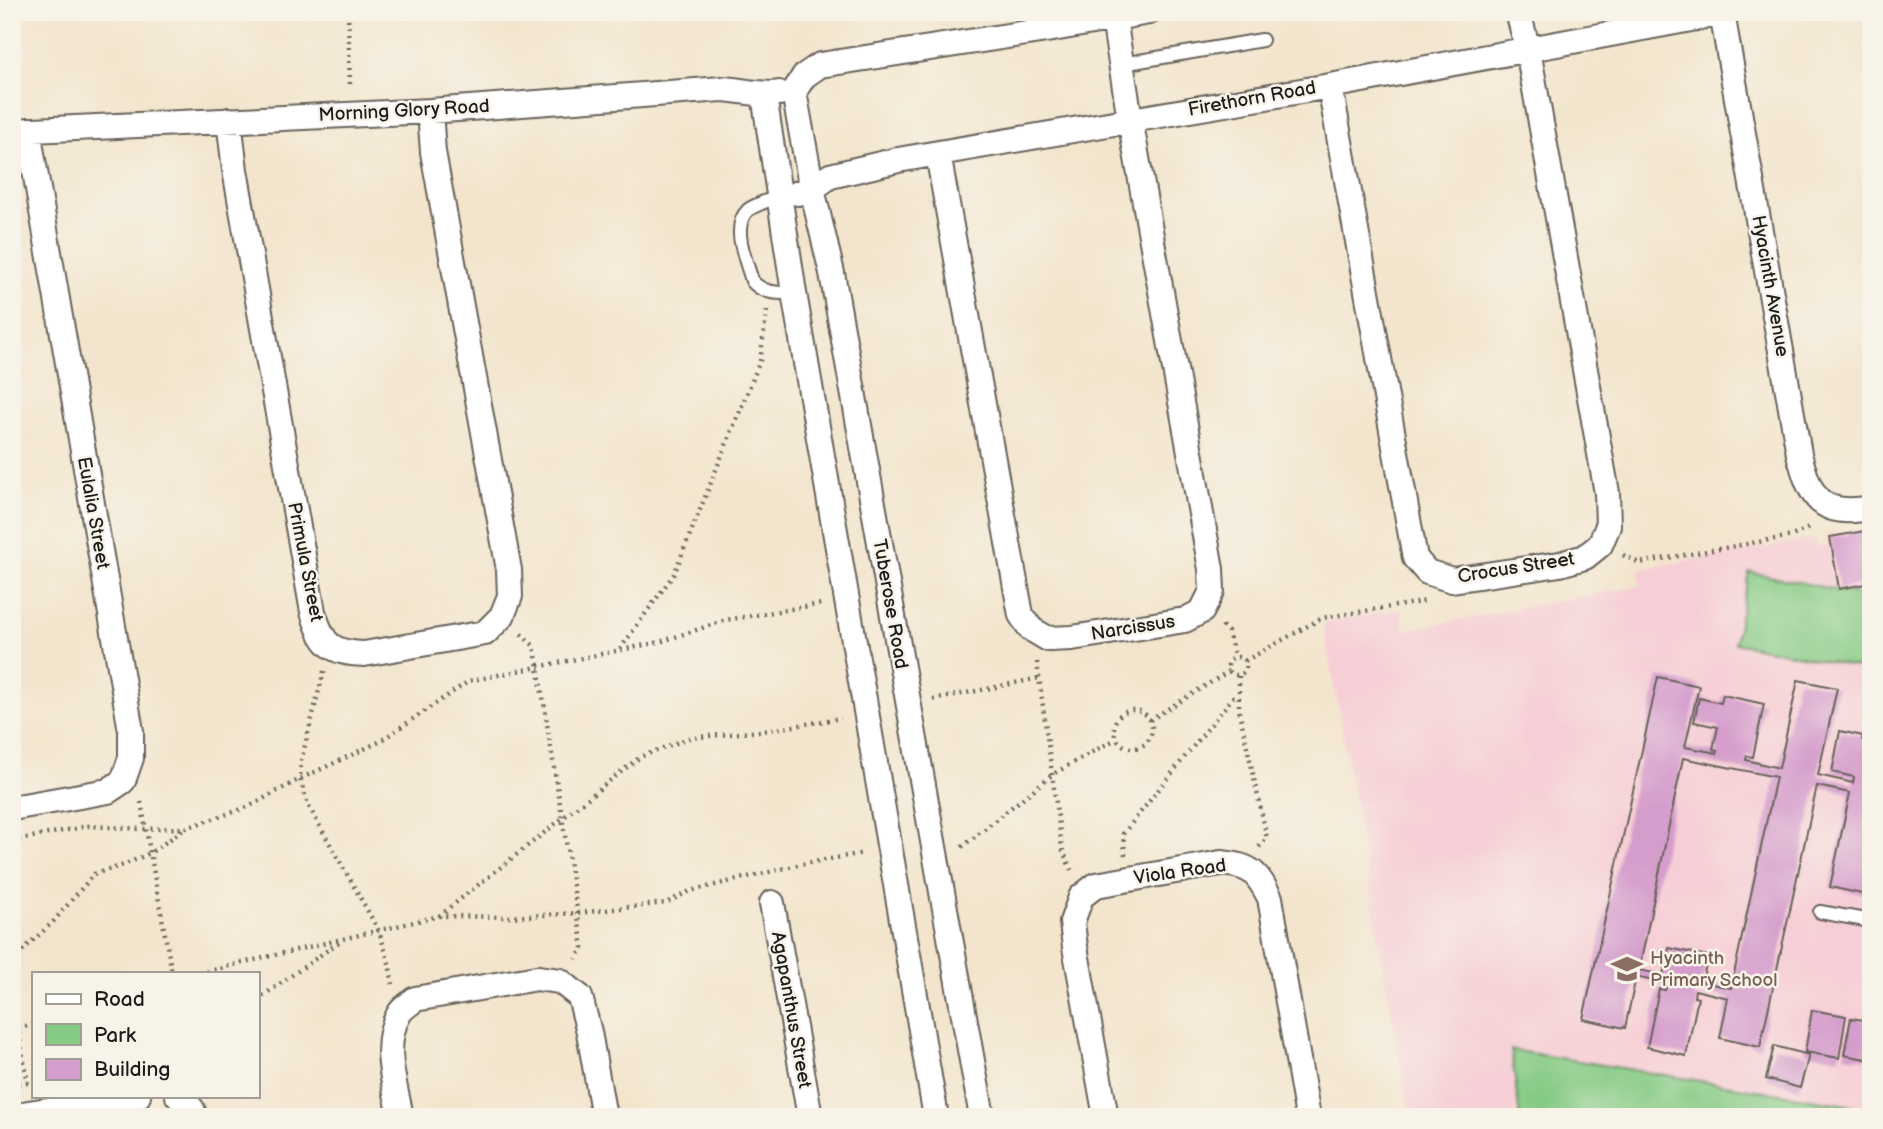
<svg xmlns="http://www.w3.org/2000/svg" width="1883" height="1129" viewBox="0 0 1883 1129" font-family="'Balsamiq Sans',sans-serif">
<rect width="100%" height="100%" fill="#f7f3e8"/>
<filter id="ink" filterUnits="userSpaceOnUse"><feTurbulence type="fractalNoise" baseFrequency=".0143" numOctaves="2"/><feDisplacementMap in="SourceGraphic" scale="14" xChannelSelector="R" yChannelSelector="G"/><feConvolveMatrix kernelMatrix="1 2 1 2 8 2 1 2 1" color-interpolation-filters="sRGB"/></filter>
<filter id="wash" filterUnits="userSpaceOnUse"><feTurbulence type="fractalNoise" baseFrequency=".00686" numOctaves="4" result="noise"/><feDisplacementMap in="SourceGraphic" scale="28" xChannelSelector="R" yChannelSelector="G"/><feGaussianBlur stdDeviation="1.57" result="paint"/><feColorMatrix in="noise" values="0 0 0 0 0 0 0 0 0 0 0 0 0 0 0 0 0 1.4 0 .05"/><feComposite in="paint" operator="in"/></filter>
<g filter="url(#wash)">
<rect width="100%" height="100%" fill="#f3e5cd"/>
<path fill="#f6cfd6" d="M1871,527V1117H1410L1323,623L1401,609L1405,630L1640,586L1638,569L1814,539L1816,547L1828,545L1827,535Z"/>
<path fill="#86cb85" stroke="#517450" stroke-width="2" d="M1749,572L1871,597V670L1735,643Z
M1511,1050L1860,1107L1859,1117H1520Z"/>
<g id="blocks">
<path fill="#d59dcc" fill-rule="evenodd" d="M1871,530V583L1839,589L1830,537Z
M1658,677L1699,686L1685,747L1717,753V750L1713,749L1718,727L1694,722L1699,698L1721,703L1723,695L1764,704L1753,757L1747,756L1746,760L1779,768L1798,680L1837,688L1818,775L1853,783L1854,777L1832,772L1840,731L1863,736L1862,740L1871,741V896L1830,887L1850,793L1817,786L1760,1047L1720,1038L1728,998L1695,990L1694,997L1698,998L1686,1056L1647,1047L1659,989L1665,990L1667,984L1636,977L1625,1028L1583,1019ZM1683,758L1776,777L1731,988L1702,982L1708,956L1669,948L1663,975L1639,970Z
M1812,1010L1846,1016L1839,1058L1805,1052Z
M1851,1018L1871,1021V1060L1844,1055Z
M1774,1046L1809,1055L1800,1088L1766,1079Z"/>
</g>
</g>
<g filter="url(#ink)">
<use href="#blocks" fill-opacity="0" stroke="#67625a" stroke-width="2"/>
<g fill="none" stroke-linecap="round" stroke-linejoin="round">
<defs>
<path id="lane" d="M1122,64L1262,40
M780,196C770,200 756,204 748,210C730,227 747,262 752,281C763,294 778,293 794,293
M1820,912L1871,921"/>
<path id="street" d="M1722,13L1799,454C1811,499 1820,517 1871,508
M1330,86L1415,558L1427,572L1452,580L1560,564L1585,557L1600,545L1608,526L1607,493L1528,50L1518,12
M794,92L812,189L832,273L982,1117
M794,92L804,76L820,65L1053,29L1149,12
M764,95L794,293L936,1117
M229,120L235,170L313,612C323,644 330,653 364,654L485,633L502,616L510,596L509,570L433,152L430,111
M12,131L430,111L722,89C742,90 760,96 779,93
M938,154L1021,615L1031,629L1048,639L1072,638L1185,620L1202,611L1212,591L1211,569L1130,119L1114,19
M798,193L812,189L830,176L898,160L1330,86L1729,12
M12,808L108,791L123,781L131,758V731L28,130
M772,903L810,1117
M178,1096L192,1109L195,1117
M23,1117L28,1113L138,1096
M401,1117C395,1085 381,1044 399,1014C402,1008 410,1004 415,999L537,978L560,981L580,997L589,1032L604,1117
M1106,1117L1075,947L1072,922L1081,897L1096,885L1221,863C1251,866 1256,871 1270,898L1308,1117"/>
</defs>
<use href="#lane" stroke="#67625a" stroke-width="16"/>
<use href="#street" stroke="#67625a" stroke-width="28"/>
<path stroke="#67625a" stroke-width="4.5" stroke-dasharray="2 5" stroke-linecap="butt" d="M348,12L350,88
M1623,555L1639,563L1792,536L1811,527
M1222,626L1228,632L1235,657
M521,634L534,646L538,667L583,948L576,959
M620,649L674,574L760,361L767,310
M1228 666a9 9 0 1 1 18 0a9 9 0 1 1-18 0Z
M1245,661L1322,618L1427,601
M1037,662L1062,848L1071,870
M324,671L301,761L300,779L308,805L379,931L389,963L393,984
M1239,676V710L1267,838L1259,847
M933,700L1039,678
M1114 729a19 19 0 1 1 38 0a19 19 0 1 1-38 0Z
M1150,720L1229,671
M141,802L172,973
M12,841L88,826L145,829L186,828L248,807L300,779L379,742L469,681L660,642L726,620L821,604
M962,847L1053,774L1116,739
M1125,855L1123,834L1233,697L1239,695
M439,916L640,757L689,738L771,730L841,718
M12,960L53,922L94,874L124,865L150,853L186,828
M200,973L439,916L510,917L579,913L666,903L690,891L802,864L864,853
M12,999L28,1083
M257,1000L339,942
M12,1032L33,1024
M12,1083H29"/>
<use href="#lane" stroke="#fff" stroke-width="12"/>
<use href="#street" stroke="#fff" stroke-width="24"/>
</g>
</g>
<defs>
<symbol id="school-bare" viewBox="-9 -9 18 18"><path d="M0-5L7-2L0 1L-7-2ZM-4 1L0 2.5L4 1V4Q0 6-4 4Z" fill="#8d6e63" stroke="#f7f3e8" stroke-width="2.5" paint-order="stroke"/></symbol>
</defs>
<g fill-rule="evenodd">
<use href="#school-bare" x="1605" y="947" width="44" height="44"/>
</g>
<g text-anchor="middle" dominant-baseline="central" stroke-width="5" stroke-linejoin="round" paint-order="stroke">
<g font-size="19" fill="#1c1c1c" stroke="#f7f3e8">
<text transform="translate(1252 99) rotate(-10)">Firethorn Road</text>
<text transform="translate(404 111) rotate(-3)">Morning Glory Road</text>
<text transform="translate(1770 286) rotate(80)">Hyacinth Avenue</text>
<text transform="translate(93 513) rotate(80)">Eulalia Street</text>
<text transform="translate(305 562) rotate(79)">Primula Street</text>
<text transform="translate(1516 568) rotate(-9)">Crocus Street</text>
<text transform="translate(890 604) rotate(80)">Tuberose Road</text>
<text transform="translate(1133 628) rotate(-9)">Narcissus</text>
<text transform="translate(1180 872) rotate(-8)">Viola Road</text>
<text transform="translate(791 1010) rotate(80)">Agapanthus Street</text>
</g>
<g font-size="19" fill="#785e54" stroke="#f7f3e8" text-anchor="start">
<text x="1650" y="958">Hyacinth<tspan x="1650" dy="22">Primary School</tspan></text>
</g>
</g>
<rect width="1883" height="1129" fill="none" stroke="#f7f3e8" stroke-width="42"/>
<rect x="32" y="972" width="228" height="126" fill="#f7f3e8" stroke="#9f9d96" stroke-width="2"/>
<rect x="46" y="994" width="35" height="10" fill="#ffffff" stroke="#9f9d96" stroke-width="2"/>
<text x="94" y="1006" font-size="21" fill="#1c1c1c">Road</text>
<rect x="46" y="1024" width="35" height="21" fill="#86cb85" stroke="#9f9d96" stroke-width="2"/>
<text x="94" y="1042" font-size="21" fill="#1c1c1c">Park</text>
<rect x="46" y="1059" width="35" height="21" fill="#d59dcc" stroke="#9f9d96" stroke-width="2"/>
<text x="94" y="1076" font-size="21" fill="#1c1c1c">Building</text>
</svg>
